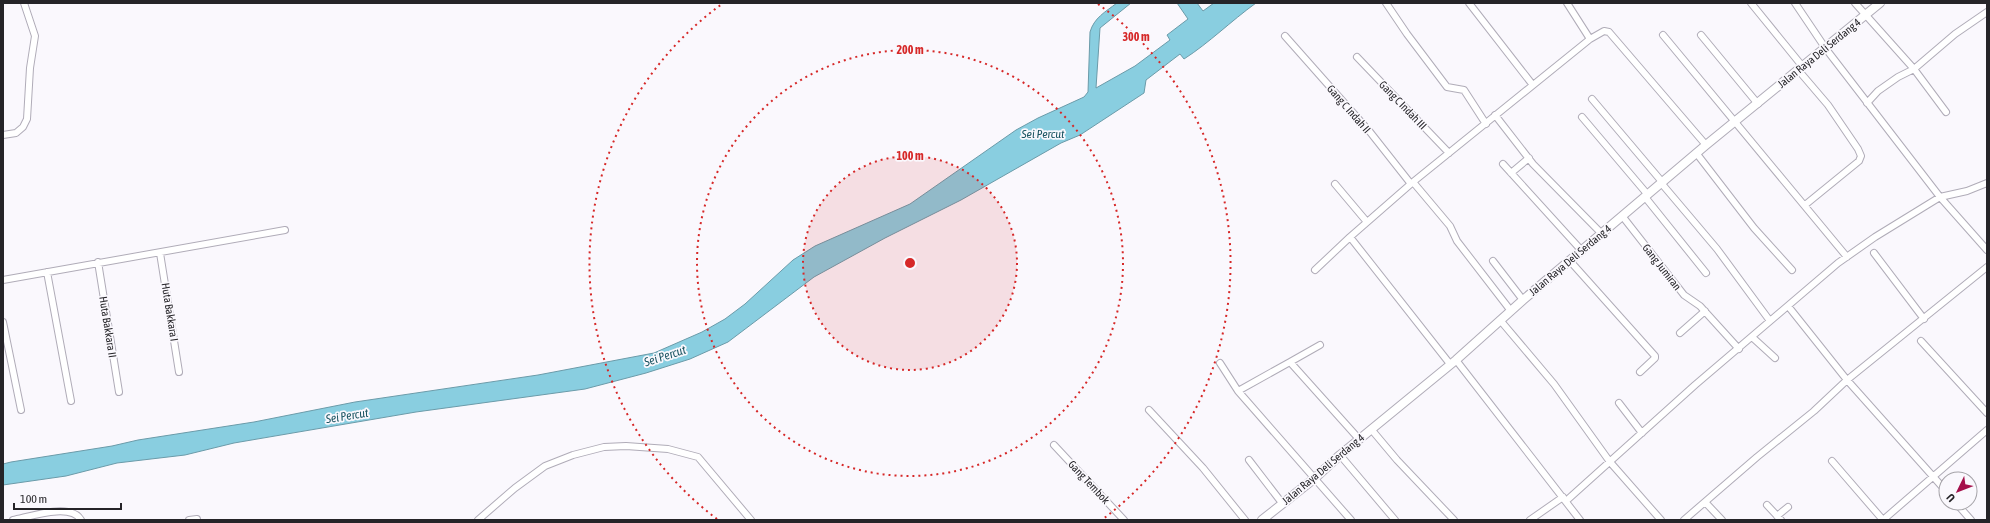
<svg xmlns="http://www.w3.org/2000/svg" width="1990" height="523" viewBox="0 0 1990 523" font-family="'Asap Condensed',sans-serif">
<rect width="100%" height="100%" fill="#faf8fd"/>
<path fill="#89cee0" stroke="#6b9ba9" d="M1117,3H1131L1100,28L1096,88L1135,66L1170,40L1167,35L1188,19L1177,3H1197L1203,11L1214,3H1256C1231,21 1209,43 1184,59L1180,54L1146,80L1144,93L1080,135L1061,143L961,200L885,238L814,277L728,342L690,359L646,373L585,389L416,412L234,443L185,455L117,463L66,476L3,485V464L11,462L112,446L138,440L254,422L355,402L538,375L654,353L702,332L725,319L745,304L793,260L815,246L910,204L1016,130L1038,118L1084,97L1088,92L1090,32C1094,18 1105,12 1117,3Z"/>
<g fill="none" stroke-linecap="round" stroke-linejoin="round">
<defs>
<path id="street" d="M1386,3L1407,34L1447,87L1464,90L1486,124
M1469,3L1532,84
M1751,3L1803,67
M1795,3L1826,49L1940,197L1987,250
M1855,3L1914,69L1946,112
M1663,35L1847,257
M1701,35L1758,104
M1285,36L1370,132L1411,184
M1590,39L1604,31L1609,32L1706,145
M1357,57L1449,153
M1799,71L1828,105L1858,149L1861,156L1859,161L1805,205
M1592,99L1663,183
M1867,103L1878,91L1898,77L1914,69L1955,34L1987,12
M1495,115L1533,164L1602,234
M1582,117L1648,195
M3,135L16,133L23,127L27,119L30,68L35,36L24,3
M1697,154L1754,228L1792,270
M1503,164L1582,251
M1511,173L1529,158
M1413,182L1450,226L1457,241L1511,311
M1335,184L1367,222
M1662,184L1717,249L1770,321
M1645,197L1706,273
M1623,217L1684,295L1700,306L1739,349
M160,253L179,372
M1874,253L1924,319
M1493,261L1523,300
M1570,261L1655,356V358L1640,372
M98,262L119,392
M1315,270L1350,237
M47,272L71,401
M3,280L285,230
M1788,306L1847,380L1946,491
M1500,320L1554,384L1610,462L1661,520
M3,322L21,410
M1680,333L1705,311
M1752,337L1775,358
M1921,341L1987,413
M1456,360L1580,520
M1290,362L1320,345
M1220,363L1238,391L1351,520
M1450,364L1350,237L1413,182L1590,39L1567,3
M1238,391L1290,362L1359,439
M1619,403L1642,433
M1149,410L1203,468L1245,520
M1371,429L1397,460L1454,520
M1054,445L1124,520
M1340,455L1395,520
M1249,460L1282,503
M1832,461L1883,520
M1566,501L1695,385L1838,263L1875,237L1940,197L1967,191L1987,183
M1705,502L1722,520
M1956,503L1971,520
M1767,505L1781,520
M1777,516L1788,507
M13,520C29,517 71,502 81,520
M189,520L197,519
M478,520L515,488L545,466L573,455L604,447L626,446L668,449L698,457L751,520
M1530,520L1563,497
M1684,520L1757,457L1814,411L1847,380L1987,267
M1883,520L1987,430"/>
<path id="secondary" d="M1262,520L1315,478L1340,455L1456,360L1523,300L1706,145L1880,3"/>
</defs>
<use href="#street" stroke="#b0acb8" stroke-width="8"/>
<use href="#secondary" stroke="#b0acb8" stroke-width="10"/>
<use href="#street" stroke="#fff" stroke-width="6"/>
<use href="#secondary" stroke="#fff" stroke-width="8"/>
</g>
<circle cx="910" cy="263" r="107" fill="#d62828" fill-opacity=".12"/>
<g fill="none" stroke="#d62828" stroke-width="2" stroke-dasharray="2 4">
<circle cx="910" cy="263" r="107"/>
<circle cx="910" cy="263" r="213"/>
<path d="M717 519A320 320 0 0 1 722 4M1098 4A320 320 0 0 1 1103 519"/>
</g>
<g text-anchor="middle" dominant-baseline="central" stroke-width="3.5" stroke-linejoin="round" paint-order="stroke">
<g font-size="11" fill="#252428" stroke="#faf8fd">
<text transform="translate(1819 53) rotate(-39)">Jalan Raya Deli Serdang 4</text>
<text transform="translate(1403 105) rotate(46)">Gang C Indah III</text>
<text transform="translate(1349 109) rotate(49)">Gang C Indah II</text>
<text transform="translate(1570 260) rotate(-40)">Jalan Raya Deli Serdang 4</text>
<text transform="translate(1662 267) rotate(52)">Gang Jumiran</text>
<text transform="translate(170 312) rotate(81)">Huta Bakkara I</text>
<text transform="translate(108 327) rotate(81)">Huta Bakkara II</text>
<text transform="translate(1323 469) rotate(-40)">Jalan Raya Deli Serdang 4</text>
<text transform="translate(1089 482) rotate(47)">Gang Tembok</text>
</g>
<g font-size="12" font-style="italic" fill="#185360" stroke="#faf8fd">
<text x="1043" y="134">Sei Percut</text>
<text transform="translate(665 356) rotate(-18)">Sei Percut</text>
<text transform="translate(347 416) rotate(-9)">Sei Percut</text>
</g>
</g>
<circle cx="910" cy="263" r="6" fill="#d62828" stroke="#faf8fd" stroke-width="2"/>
<g font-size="12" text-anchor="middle" font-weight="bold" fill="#d62828" stroke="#faf8fd" stroke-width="3.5" stroke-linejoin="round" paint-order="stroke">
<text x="1136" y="41">300 m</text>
<text x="910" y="54">200 m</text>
<text x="910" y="160">100 m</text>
</g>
<rect width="1990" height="523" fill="none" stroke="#252428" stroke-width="8"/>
<g transform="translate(1958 491) rotate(227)"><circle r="19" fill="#faf8fd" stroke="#a5a3a8"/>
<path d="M0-3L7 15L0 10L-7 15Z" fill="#a5104b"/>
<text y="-6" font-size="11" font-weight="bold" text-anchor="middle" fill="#252428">U</text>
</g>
<path d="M14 503v6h107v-6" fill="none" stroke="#252428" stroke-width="2"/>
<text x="20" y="503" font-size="12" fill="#252428" stroke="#faf8fd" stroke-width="3" paint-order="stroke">100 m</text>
</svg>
